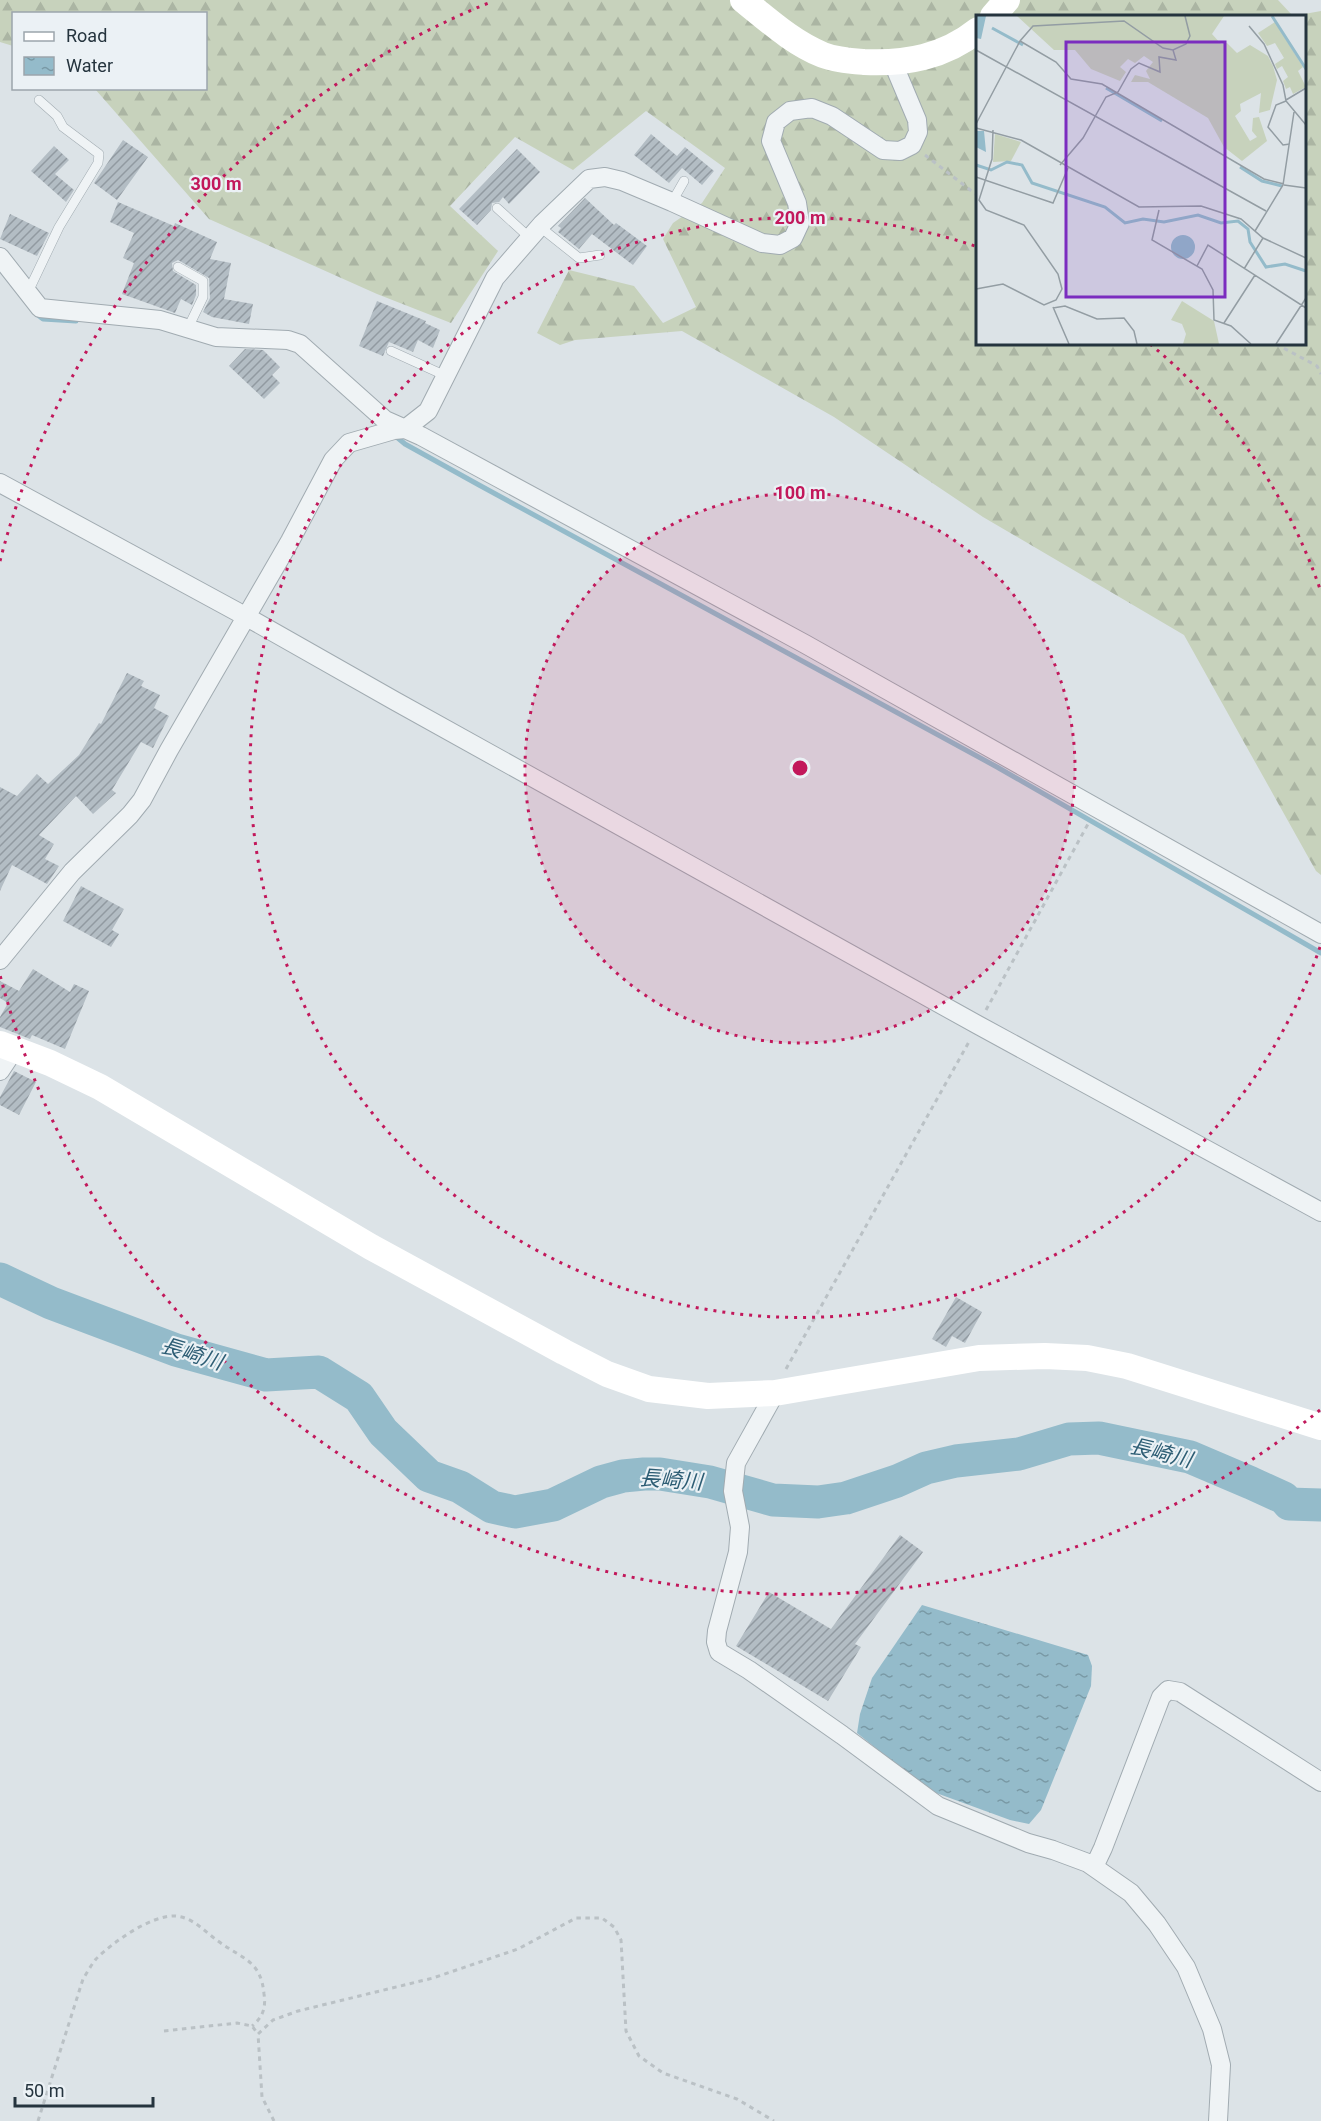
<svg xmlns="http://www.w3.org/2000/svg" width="1321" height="2121" viewBox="0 0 1321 2121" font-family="Roboto,'Noto Sans JP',sans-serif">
<defs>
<pattern id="forest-firs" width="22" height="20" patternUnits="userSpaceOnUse" patternTransform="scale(1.5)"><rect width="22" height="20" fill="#c7d2bc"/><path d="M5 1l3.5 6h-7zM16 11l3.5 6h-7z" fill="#abb5a3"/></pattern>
<pattern id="water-ripples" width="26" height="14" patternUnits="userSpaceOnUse" patternTransform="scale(1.5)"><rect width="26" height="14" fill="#94bbca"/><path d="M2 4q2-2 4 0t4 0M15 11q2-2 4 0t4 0" fill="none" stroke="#7999a5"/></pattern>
<pattern id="building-hatch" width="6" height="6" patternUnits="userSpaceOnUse" patternTransform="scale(1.5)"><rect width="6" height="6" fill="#b3bdc4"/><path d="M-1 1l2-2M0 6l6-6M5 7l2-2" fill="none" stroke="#919aa1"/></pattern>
</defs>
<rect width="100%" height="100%" fill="#dce3e7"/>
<path fill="url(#forest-firs)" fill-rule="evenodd" d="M0,0H1278L1293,16L1321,11V875L1316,871L1184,635L983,517L834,417L682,331L575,340L560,345L537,333L569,270L634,286L663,323L696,307L663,239L673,223L702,203L725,168L646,111L573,170L515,137L450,206L498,251L451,323L377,294L209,219L95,89L206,88V14H14L13,46L0,42ZM978,16H1304V344H978Z"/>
<path fill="url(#water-ripples)" d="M922,1605L1088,1655L1092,1666L1091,1686L1041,1810L1029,1824L1010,1820L928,1790L857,1733L860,1714L872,1678Z"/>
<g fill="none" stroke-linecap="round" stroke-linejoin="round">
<path stroke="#94bbca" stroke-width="5" d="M34,312L43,319L76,321
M393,434L405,444L479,485L997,767L1321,953"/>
<path stroke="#94bbca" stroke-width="33" d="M0,1279L51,1303L176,1350L266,1375L319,1372L359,1397L383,1432L429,1476L460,1487L492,1507L515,1512L553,1505L601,1482L623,1476L644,1474H660L710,1482L773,1500L818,1502L846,1498L897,1481L926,1468L956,1461L1019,1454L1069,1439L1099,1438L1190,1457L1251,1483L1284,1498L1289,1504L1321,1505"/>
</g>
<path fill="url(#building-hatch)" d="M651,134L677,156L685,147L714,171L702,185L682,168L669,183L634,155Z
M123,140L148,157L117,200L94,183Z
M54,146L69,160L55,174L74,190L66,202L31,171Z
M517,149L540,172L509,204L503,197L499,202L492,203L491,210L477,225L459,209Z
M585,198L614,225L616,223L647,246L633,265L592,234L579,249L558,232L561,228L558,226Z
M118,202L174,226L175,223L217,242L210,259L231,263L224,299L253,304L249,324L212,317L203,312L210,298L209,278L178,260L172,263L173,271L196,285V295L192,305L181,299L175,313L122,294L134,263L123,258L134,233L110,222Z
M10,214L49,233L37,256L0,239Z
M377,301L426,321L425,323L440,330L433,348L418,340L413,352L389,342L383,356L359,346Z
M245,349L263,350L280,367L272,375L280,383L264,399L229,366Z
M127,673L144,681L141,686L160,695L154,708L169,716L153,748L141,742L112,790L116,793L93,814L76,796L39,835L54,844L45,859L59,866L47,884L12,865L0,891V787L17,796L37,774L48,784L79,755L99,723L101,724Z
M81,886L124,909L112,930L119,934L111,947L63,921Z
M33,969L70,992L74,984L89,991L65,1049L32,1035L30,1039L0,1027V1017L8,1003L0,998V981L19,991Z
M14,1071L36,1082L19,1115L0,1105V1097Z
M956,1297L982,1312L965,1343L952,1336L946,1347L932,1339Z
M900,1535L923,1552L855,1644L861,1647L828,1701L736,1646L769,1592L831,1629Z"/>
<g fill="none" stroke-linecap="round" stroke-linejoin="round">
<defs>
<path id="lane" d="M672,202L684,181
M497,208L530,238
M540,227L579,258L600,255
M178,267L203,281V297L188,328
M28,292L59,227L98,163L99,154L63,127L57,116L39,100
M391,351L446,376"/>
<path id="street" d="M0,257L40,308L160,320L216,337L288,340L300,344L385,420L421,436L805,644L1321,934
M0,483L245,616L395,701L978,1025L1321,1212
M0,960L72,872L130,815L142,800L169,750L290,541L333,460L349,443L394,430L405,429L428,411L495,278L542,224L589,179L605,177L622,181L672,202L762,243L780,245L793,238L800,223L797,203L771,141L776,122L790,111L812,108L832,116L883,150L900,151L912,145L918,132L917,120L893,63
M0,1071L14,1050
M775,1393L736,1463L733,1491L740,1527L738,1552L717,1631L716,1642L719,1652L749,1670L842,1735L938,1806L1028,1843L1053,1850L1088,1863L1131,1893L1157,1924L1186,1967L1212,2029L1221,2065L1218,2121
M1094,1867L1103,1848L1161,1697L1168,1690L1180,1692L1321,1782"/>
</defs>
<use href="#lane" stroke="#a1abb1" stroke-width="10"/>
<use href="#street" stroke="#a1abb1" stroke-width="20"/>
<path stroke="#bac1c5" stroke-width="3" stroke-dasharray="4.5 4.5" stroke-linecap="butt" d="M925,155L978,196
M1276,344L1317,366L1321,374
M986,1010L1088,824
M786,1369L970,1040
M164,2031L237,2023L252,2026L258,2034
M38,2121L83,1979C87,1973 91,1965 96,1959C113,1942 151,1915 175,1916C193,1917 205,1932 218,1941C242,1959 261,1960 264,1994C266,2008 263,2017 252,2026
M274,2121L262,2097L258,2034L273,2020L298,2011L433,1978L518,1949L576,1918H602L614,1927L621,1940L626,2031L639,2056L663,2073L737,2099L774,2121"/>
<use href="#lane" stroke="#eff3f5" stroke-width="9"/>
<use href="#street" stroke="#eff3f5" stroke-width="18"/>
<path stroke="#fff" stroke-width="26" d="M743,0C768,20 793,43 823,55C836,60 851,61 864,62C906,64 944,57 978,30
M993,16L1007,0
M0,1044L50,1063L100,1087L371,1247L564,1352L607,1374L649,1389L708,1396L775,1393L979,1358L1045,1356L1087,1358L1127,1366L1321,1427"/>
</g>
<circle cx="800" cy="768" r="275" fill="#c2185b" fill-opacity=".12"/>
<g fill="none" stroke="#c2185b" stroke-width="3" stroke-dasharray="3 6">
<circle cx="800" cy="768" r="275"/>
<path d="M1320 947A550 550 0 1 1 975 246M1150 344A550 550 0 0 1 1320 589"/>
<path d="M1320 1410A826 826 0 0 1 0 975M0 561A826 826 0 0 1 491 2"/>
</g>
<g text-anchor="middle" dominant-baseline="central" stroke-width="4.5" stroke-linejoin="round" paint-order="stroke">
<g font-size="21" font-style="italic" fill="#2d5d74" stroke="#ebf1f5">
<text transform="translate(192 1354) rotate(17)">長崎川</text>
<text transform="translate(1161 1453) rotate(14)">長崎川</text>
<text transform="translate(671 1480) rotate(4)">長崎川</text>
</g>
</g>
<g transform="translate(976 15)">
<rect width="330" height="330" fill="#dce3e7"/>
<path d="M299,7L327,52L322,56L330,72L317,79L314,72L310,74L307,66L312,62L306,51L301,54L299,49L308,43L299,28L291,31L282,18Z" fill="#c7d2bc"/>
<path d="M41,1H248L236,19L245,29L251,28L261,38L274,30L292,41L297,51L301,65L294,95L283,98L285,78L264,89L265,96L259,101L274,126L281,122L276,116L277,103L283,102L291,126L266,146L248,132L232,103L172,67H155L159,60L174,64L170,56L177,47L168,41L159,48L152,44L144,52L150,57L144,66L115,54L99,35H78ZM206,286L238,306L243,329H207L210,319L206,309L195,305Z" fill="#c7d2bc"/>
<path d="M19,119L45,127L35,146L17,147Z" fill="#c7d2bc"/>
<path d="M0,1H10L5,24L0,23ZM0,116H8L10,137L0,132ZM195 232a12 12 0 1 1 24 0a12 12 0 1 1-24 0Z" fill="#94bbca"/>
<path fill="none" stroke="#94bbca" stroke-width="3" d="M296,1L330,54M16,13L47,30M130,73L186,106M0,150L15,155L31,147L46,150L56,168L129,192L149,208L167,204L188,207L222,200L245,208L262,206L272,214L274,227L290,252L309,249L330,256M264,152L286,166L306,171"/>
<path fill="none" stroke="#939da3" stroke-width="1.5" d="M273,11L288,29L307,70L310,86L330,110M44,26L80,47L95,64L126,69L288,164L308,169M0,35L290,196M310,85L330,73M310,86L300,90L292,112L307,130L314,129M0,109L44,26L57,11L148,6L187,33L197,35L210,29L214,21L209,1M0,113L45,125L163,192L225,191L265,204L287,223L330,243M84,150L107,123L130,82L142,77L155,54L163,48L184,57L183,42L200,45L197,35M0,162L77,188L92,153M308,170L330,173M183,195L176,225L226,254L237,275L238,305L255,311L275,329M279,216L307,170L318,97M221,251L232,230L330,293M268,254L287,223M0,274L27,269L68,290L80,285L86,274L82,259L48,210L10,195L3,185L16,144L17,115M77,292L93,329M77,293L89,291L121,304L148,303L158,316L161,329M248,308L279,260M300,329L330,283"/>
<path fill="#7b2cbf" fill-opacity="0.15" stroke="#7b2cbf" stroke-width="3" d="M90,27H249V282H90Z"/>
<rect width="330" height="330" fill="none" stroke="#25343e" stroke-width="3"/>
</g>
<circle cx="800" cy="768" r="9" fill="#c2185b" stroke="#ebf1f5" stroke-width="3"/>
<g font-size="18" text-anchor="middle" font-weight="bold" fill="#c2185b" stroke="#ebf1f5" stroke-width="4.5" stroke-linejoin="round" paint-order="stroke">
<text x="216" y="190">300 m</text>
<text x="800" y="224">200 m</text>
<text x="800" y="499">100 m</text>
</g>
<rect x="12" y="12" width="195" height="78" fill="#ebf1f5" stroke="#9ca5ac" stroke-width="1.5"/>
<rect x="24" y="32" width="30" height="9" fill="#ffffff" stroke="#9ca5ac" stroke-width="1.5"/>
<text x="66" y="42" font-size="18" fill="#25343e">Road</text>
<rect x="24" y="57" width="30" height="18" fill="url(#water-ripples)" stroke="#9ca5ac" stroke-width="1.5"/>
<text x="66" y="72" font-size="18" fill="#25343e">Water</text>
<path d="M15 2097v9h138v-9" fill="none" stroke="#25343e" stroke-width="3"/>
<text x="24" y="2097" font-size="18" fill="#25343e" stroke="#ebf1f5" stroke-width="4.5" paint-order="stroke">50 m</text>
</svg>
